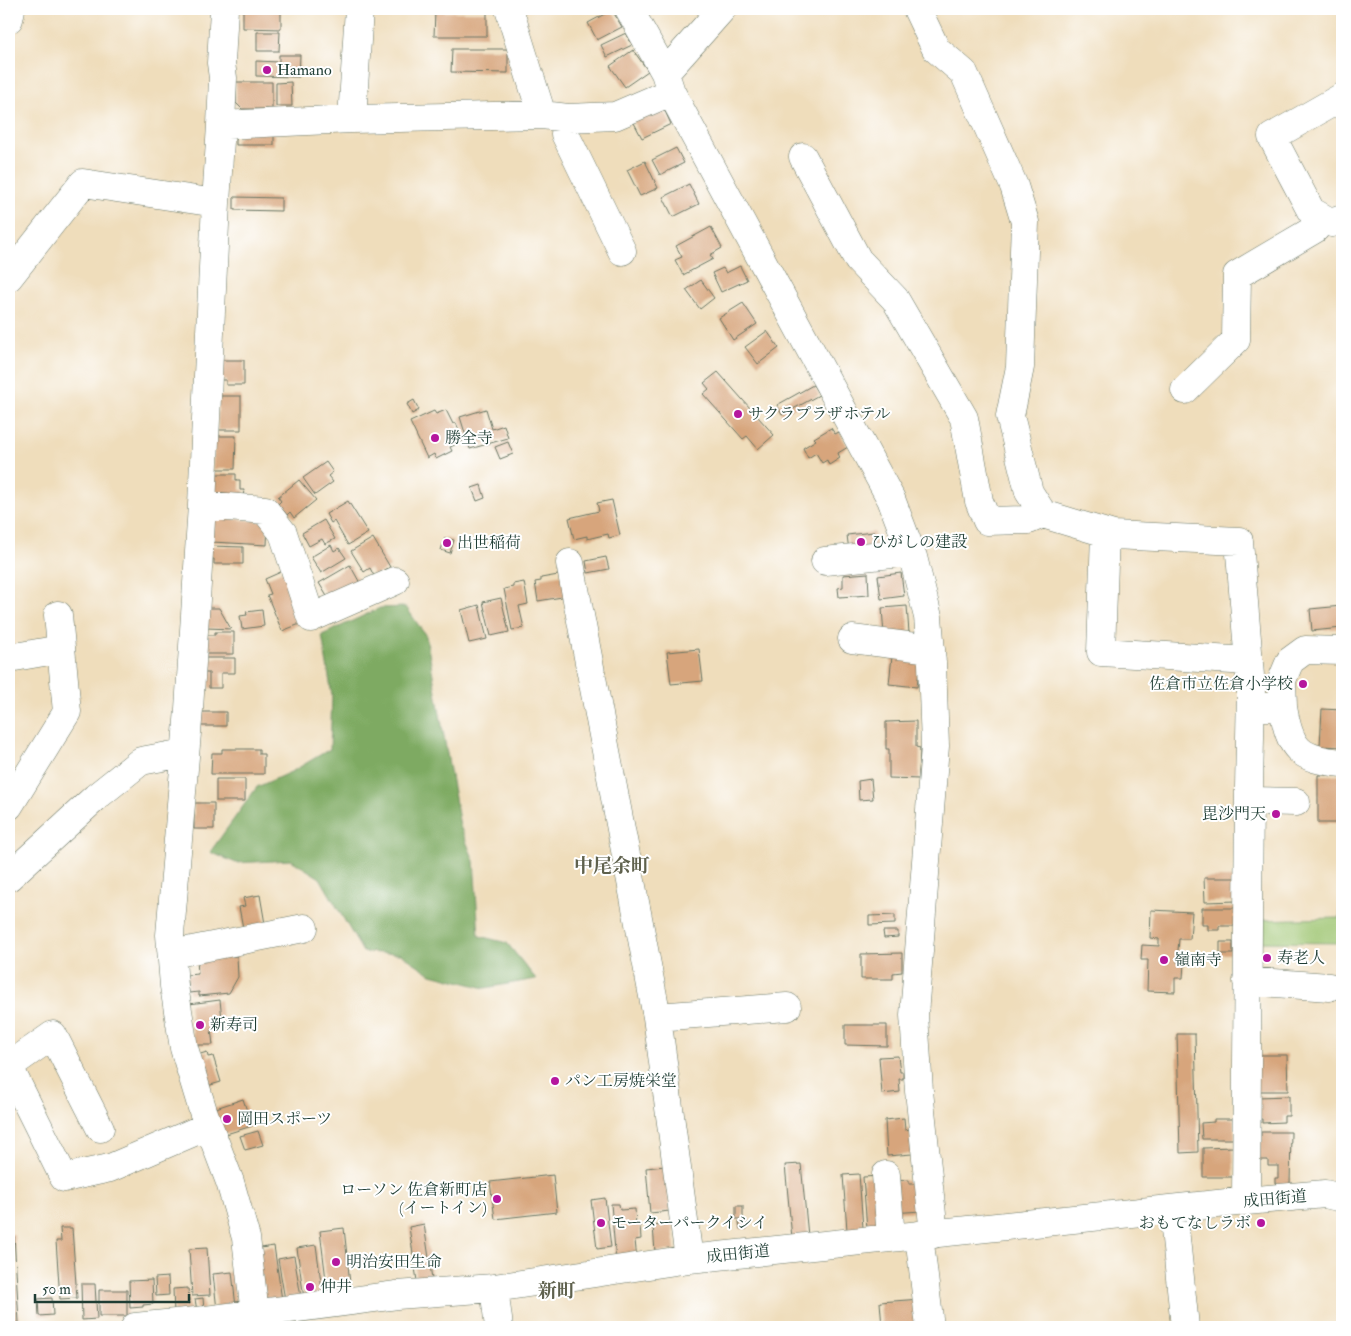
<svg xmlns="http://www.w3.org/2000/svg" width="1351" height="1336" viewBox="0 0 1351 1336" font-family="'IM FELL Double Pica','Noto Serif JP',serif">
<rect width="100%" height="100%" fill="#fff"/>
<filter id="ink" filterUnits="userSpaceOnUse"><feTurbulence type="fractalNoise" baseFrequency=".02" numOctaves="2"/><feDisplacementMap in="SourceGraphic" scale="10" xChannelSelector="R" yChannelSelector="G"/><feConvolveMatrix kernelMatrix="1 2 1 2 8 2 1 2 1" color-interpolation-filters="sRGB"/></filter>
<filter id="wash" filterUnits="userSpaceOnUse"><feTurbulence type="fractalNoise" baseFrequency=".0096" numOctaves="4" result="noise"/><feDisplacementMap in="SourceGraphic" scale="20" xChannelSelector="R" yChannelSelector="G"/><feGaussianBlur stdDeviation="1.12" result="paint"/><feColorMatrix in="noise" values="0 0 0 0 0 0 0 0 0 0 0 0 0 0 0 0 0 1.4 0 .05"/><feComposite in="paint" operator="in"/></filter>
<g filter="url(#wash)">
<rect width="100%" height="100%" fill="#efddbb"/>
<path fill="#9dc46f" stroke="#5e8052" d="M1342,881V943L1255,942L1256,920L1340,918L1341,882Z"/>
<path fill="#7eaa62" stroke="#4e744b" d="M406,607L426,636L460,826L474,861L479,936L507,943L536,979L485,988L431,974L401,954L363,952L320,878L291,860L236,863L210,852L257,787L293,771L330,749L332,695L322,635L380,608Z"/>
<g id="blocks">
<path fill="#d7a57b" d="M243,9L281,10V29L243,28Z
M612,10L622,27L597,40L588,23Z
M435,12H487V36H434Z
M257,32H280L279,51H257Z
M626,33L632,45L607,57L601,45Z
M452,49H508V73L451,72Z
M633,50L648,71L625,87L610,66Z
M279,55H300L299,77L256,76V61L279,62Z
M236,82H272V109H242L236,103Z
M291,82L292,106H276V83Z
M663,107L671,124L642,138L633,121Z
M243,132H274V145H236V140Z
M676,148L684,163L660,175L652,160Z
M645,161L658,188L640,196L627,170Z
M689,184L699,204L673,217L663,197Z
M234,197L281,198V211L234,210Z
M711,227L722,248L710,255L713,259L683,275L675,260L682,257L676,246Z
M740,266L747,280L721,292L712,273L723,268L726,273Z
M701,280L714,298L700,309L686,290Z
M743,303L757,324L733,340L719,318Z
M767,331L779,348L758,364L745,347Z
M220,360H244V385H226V380H220Z
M718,372L774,435L758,449L747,436L743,439L703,394L709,389L704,383Z
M813,385L819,395L782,415L777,405Z
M218,396H241V430H218Z
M414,400L419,410L412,414L407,404Z
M486,409L492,429L504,425L508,438L470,449L460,417Z
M446,410L453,424L456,423L464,441L450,447L452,451L436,459L434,454L427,458L410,422L434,411L436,414Z
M831,428L835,434L839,432L848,447L838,453L840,458L829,465L827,460L822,463L816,453L808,458L803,448L816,440L814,438Z
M214,436H236L235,469H213Z
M508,442L513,454L500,459L495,447Z
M326,462L333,472L328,476L333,482L315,495L303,478Z
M211,474H236V480H240V490H244L243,497L211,496Z
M299,480L316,500L294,518L290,512L287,515L278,504L281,501L278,497Z
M481,485L485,498L477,501L472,488Z
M612,500L620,535L609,538L608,534L587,539V536L574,539L569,518L599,511L597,503Z
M348,501L368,533L348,545L334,521L331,523L326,514Z
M213,517L268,522L267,545L212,542Z
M324,520L335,539L325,544L322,539L309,546L302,533Z
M874,532L876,547L849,551L847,535Z
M373,538L390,567L374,576L370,568L364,572L351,551Z
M445,538L454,540L450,553L441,550Z
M331,545L334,551L339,548L346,558L321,573L311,557Z
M210,546L243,547V564H214V559H210Z
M606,557L609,569L588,573L586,561Z
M350,565L360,583L328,598L319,583Z
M283,571L305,622L282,631L267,595L271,594L265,579Z
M868,573L869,595L839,597L838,588L843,587V575Z
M901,573L904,596L881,599L878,576Z
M564,574L568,596L538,601L535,582L541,581V578Z
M524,582L528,604L519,606L524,628L512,630L504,589L513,587V584Z
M501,598L509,632L491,636L483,602Z
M479,605L487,639L469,643L461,610Z
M907,606L909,633L884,635L882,608Z
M1342,606V628L1312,631L1310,609Z
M207,608H219L231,629L207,628Z
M262,610L264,626L242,629L240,616L247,615L246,612Z
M215,632H234V654H204V635H215Z
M699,649L703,681L671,684L667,652Z
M892,656L920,660L917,687L889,684Z
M203,658H235V673H221V688H209V673H203Z
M1322,709L1342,710V747L1320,746Z
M201,712H226V726H201Z
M916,721V747L920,748L919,779L889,778V749H886V722Z
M222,749H259V754H264V774H211L212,753H222Z
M1318,775H1342V823H1318Z
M216,779H245V801H216Z
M871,779L873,799L859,800L858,781Z
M194,803H214V829H194Z
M1204,878H1237V901L1205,902Z
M260,895L265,924L243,928L239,907L245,906L243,898Z
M1202,908H1238V926H1219V930H1208V925H1202Z
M1151,910L1192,912L1190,939H1179L1177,962L1184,963L1183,978H1175V992L1147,991L1148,960H1141L1142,945L1159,946V939L1150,938Z
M895,915V924L869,925V916Z
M883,931H898V937L884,938Z
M1220,942H1233V954H1220Z
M902,953V972L893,973V979H861V954Z
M237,956L238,977L229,993L199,996V992L189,993L187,975L198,974L197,959Z
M1342,972V1001H1339L1336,973Z
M220,1000L222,1019L226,1018L221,1028L211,1029L213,1045H194L189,1004Z
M845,1025H887V1046L845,1045Z
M1177,1034H1195L1198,1152L1180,1153Z
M207,1052L208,1057L213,1056L221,1082L207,1086L197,1055Z
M1255,1055H1287L1288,1091H1256Z
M898,1056L900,1072H903V1079H899L900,1092L882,1094L879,1057Z
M1289,1096V1116H1284V1122L1262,1123V1119H1257V1097Z
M243,1099L252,1126L223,1135L213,1109Z
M904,1118L905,1130L910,1129L912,1154L887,1156L885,1120Z
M1214,1119H1234L1235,1139H1202L1201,1123L1214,1122Z
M258,1131L263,1145L245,1150L240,1136Z
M1261,1132H1291L1290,1185H1279L1275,1183V1178H1278V1166H1268V1160H1256V1136H1261Z
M1233,1147L1234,1177H1203V1148Z
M801,1164L808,1236L792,1238L785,1165Z
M665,1166L670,1211L650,1213L646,1168Z
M859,1174L863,1228L847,1230L843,1175Z
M553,1175L557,1212L495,1219L490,1182Z
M881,1176L885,1228L867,1229L863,1177Z
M909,1180V1184H919L921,1211L892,1213L890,1181Z
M605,1198L611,1247L597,1249L591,1200Z
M611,1204H619L620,1210L635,1209L636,1225H640L641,1239L635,1240L637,1260L616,1262Z
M736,1206H743V1219H736Z
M739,1221H747V1229H740Z
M424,1224L432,1279L417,1281L409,1227Z
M673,1224L675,1250L655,1252L653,1226Z
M60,1228H72L77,1298L60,1299L56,1241H61Z
M344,1228L351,1293L328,1296L320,1231Z
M9,1234H14L19,1323L9,1324Z
M316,1245L323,1297L304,1299L297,1248Z
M274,1246L282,1300L263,1303L254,1249Z
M207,1248L210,1295L192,1296L189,1249Z
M294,1256L301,1297L285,1300L278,1259Z
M232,1272L236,1307L217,1310L213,1274Z
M168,1277L169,1295L156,1296L155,1278Z
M152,1280L153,1304L143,1305V1307L130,1308L129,1281Z
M81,1284H95L97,1319L82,1320Z
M188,1288L190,1313L174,1314L173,1289Z
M99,1290H127V1316H99Z
M52,1298L53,1315L39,1316L38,1299Z
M203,1298L204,1310L197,1311L195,1299Z
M921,1299L923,1327H882L880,1302Z"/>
</g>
</g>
<g filter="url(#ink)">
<use href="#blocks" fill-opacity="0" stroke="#687563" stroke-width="1"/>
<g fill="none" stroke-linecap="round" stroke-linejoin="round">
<defs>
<path id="minor" d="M224,9L221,63L223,78L221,125L216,203L202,505L189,709L170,935L174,986L184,1048L203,1111L230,1182L246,1238L255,1314
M509,9L542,115
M629,9L665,73L671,92L891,499L913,557L928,617L932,663L935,746L914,1015L919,1091L934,1234
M917,9L936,49L964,73L1014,186L1025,222L1020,367L1010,416L1029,492L1043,514L1113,535L1239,541L1251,688L1249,788L1246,1201
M9,19L11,9
M665,73L722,9
M568,118L565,134L622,251
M352,119L359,9
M221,125L352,119L542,115L568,118L615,116L671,92
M803,157L858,260L895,299L964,418L979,501L987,521L1029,520L1043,514
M1339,219L1332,223L1311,211L1272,137L1342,97
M9,277L83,183L216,203
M1185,390L1236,340L1237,275L1315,229L1324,219
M202,505L265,510L283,533L311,618L395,581
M1105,533L1101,652L1249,661
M825,561L911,552
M570,563L657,1017L689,1259
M852,639L931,649
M9,658L61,649
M1251,707H1283C1290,750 1299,759 1342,763
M1283,707L1282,680L1290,661L1305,650L1342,651
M1249,801L1296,802
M9,806L67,712L58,615
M9,877L96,797L141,761L184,753
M172,954L304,928
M1247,981L1329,987
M657,1017L787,1007
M9,1066L53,1035L100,1128
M9,1067L64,1178L110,1168L208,1126
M886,1175L891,1238
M1173,1209L1185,1327
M919,1235L930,1327
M494,1288L499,1327
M135,1327L206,1320L397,1295L494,1288L689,1259L1246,1201L1325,1194L1342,1198"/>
</defs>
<use href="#minor" stroke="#687563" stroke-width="29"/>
<use href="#minor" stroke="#fff" stroke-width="28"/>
</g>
</g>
<g fill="#b5179e" stroke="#fff" stroke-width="2">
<circle cx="267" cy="70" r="5"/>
<circle cx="738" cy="414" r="5"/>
<circle cx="435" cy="438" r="5"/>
<circle cx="861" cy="542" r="5"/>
<circle cx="447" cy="543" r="5"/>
<circle cx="1303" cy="684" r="5"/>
<circle cx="1276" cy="814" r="5"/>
<circle cx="1267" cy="958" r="5"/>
<circle cx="1164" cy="960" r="5"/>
<circle cx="200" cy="1025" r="5"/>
<circle cx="555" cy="1081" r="5"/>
<circle cx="227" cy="1119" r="5"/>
<circle cx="497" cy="1199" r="5"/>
<circle cx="601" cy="1223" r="5"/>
<circle cx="1261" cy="1223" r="5"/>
<circle cx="336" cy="1262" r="5"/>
<circle cx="310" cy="1287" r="5"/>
</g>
<g text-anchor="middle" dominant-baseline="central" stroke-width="4" stroke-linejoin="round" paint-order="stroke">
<g font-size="16" fill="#1f3d34" stroke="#fff" text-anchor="start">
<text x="277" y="70">Hamano</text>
<text x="748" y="414">サクラプラザホテル</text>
<text x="445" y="438">勝全寺</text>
<text x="871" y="542">ひがしの建設</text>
<text x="457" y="543">出世稲荷</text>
<text x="1293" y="684" text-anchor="end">佐倉市立佐倉小学校</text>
<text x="1266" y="814" text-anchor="end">毘沙門天</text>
<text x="1277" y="958">寿老人</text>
<text x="1174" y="960">嶺南寺</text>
<text x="210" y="1025">新寿司</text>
<text x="565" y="1081">パン工房焼栄堂</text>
<text x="237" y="1119">岡田スポーツ</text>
<text x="487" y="1190" text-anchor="end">ローソン 佐倉新町店<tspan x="487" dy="18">(イートイン)</tspan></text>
<text x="611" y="1223">モーターパークイシイ</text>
<text x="1251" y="1223" text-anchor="end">おもてなしラボ</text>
<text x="346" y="1262">明治安田生命</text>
<text x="320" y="1287">仲井</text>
</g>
<g font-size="16" fill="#1f3d34" stroke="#fff">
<text transform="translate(1275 1199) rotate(-5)">成田街道</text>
<text transform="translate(738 1254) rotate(-6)">成田街道</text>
</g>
<g font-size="19" font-weight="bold" fill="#5f614d" stroke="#fff">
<text x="612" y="866">中尾余町</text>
<text x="557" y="1291">新町</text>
</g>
</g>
<rect width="1351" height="1336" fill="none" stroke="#fff" stroke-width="30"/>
<path d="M35 1294v8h154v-8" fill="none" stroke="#1f3d34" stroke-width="2.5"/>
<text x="42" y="1294" font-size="15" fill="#1f3d34" stroke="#ffffff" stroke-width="4" paint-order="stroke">50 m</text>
</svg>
